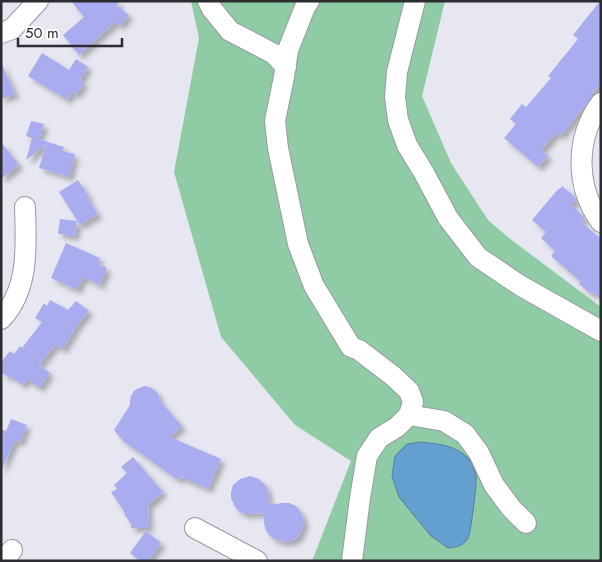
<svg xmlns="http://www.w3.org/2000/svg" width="602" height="562" viewBox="0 0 602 562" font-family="Jost,sans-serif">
<defs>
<filter id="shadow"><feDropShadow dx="4.5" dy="4.5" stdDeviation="2.5" flood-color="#0004"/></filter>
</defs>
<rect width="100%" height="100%" fill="#e6e7f0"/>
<path fill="#8fcba5" d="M191,1H445L422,96L451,163L488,220L509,238L601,307V561H312L351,461L295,425L221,337L174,172L199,38Z"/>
<path fill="#639fcf" stroke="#537da0" d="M421,442C438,444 455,445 468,458C471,462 475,471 476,476C477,483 471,532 468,538C464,546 456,547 448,548L431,536L399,497L392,476L395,456L407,444Z"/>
<path fill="#a9adf0" filter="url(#shadow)" d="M71,1H119L117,6L129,15L120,26L115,22L79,55L63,35L84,17Z
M600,1L601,83L591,95L592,96L588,102L562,134L560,136L557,132L541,150L548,156L538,167L504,138L516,124L510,119L522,104L526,107L551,78L548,76L578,39L573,35Z
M42,53L69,70L76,59L88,67L80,80L84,83L76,95L72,92L67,100L28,76Z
M1,62L15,94L1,99Z
M31,121L44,124L39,139L64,147L63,151L75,154L69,177L39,168L46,145L26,160L32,138L26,136Z
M1,142L19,165L1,179Z
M78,180L89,197L87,198L98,214L80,225L59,192Z
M562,186L575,197L576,200L571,205L582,215L585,218L581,222L601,239V300L593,292L591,294L579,284L581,282L551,256L555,251L541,238L546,232L532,220L559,188L560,189Z
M60,219L77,221L75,236L58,234Z
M66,243L100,258L98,264L107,268L100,285L83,277L77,290L51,278Z
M50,300L68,310L76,301L89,311L78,324L63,349L55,345L39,365L50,373L39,388L27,379L22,385L11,376L9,378L1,372V362L10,351L14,354L20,346L22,348L42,322L35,318L44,303L47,306Z
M144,386L150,387L155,390L159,396L160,401L182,426L170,437L221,459L208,489L180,477L178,480L123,441L114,430L130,405V401L131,396L134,391L139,388Z
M11,419L27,425L20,442L15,440L1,471V429L6,431Z
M133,457L163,492L148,505L149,528H131V524L124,514L125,513L111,492L117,489L114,485L127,473L121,467Z
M250,476L259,479L266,486L268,492L269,505L282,503H289L296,506L300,511L303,517L304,524L300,534L296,539L286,542L276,540L270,536L266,531L264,524V513L246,514L240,512L235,507L231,498V492L233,485L240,479Z
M146,531L161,543L148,561H140L130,553Z"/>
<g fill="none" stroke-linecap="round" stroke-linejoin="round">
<defs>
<path id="minor" d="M208,1L212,9L230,31L274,54L286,67
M309,1L305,7L288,50L284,77L275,121L278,148L298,244L314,286L351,347L359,350L393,376L409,391L413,402L409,415L397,427L379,438L367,456L360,498L352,561
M415,1L397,72L395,97L398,120L407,145L424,173L448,218L478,257L521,286L601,331
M1,33L12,29L38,1
M601,103C575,138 575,187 601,222
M1,319C30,289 26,244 25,207
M409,415L444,421L465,434L479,453L494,485L511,508L526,523
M195,528L257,561
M4,561L12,550"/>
</defs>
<use href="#minor" stroke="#9899a1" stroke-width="22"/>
<use href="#minor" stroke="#fff" stroke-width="20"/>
</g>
<rect width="602" height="562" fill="none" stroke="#2d2d31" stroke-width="5"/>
<path d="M18 38v8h104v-8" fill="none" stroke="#2d2d31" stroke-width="2.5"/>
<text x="25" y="38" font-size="15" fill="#2d2d31" stroke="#ffffff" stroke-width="4" paint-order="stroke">50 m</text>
</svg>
